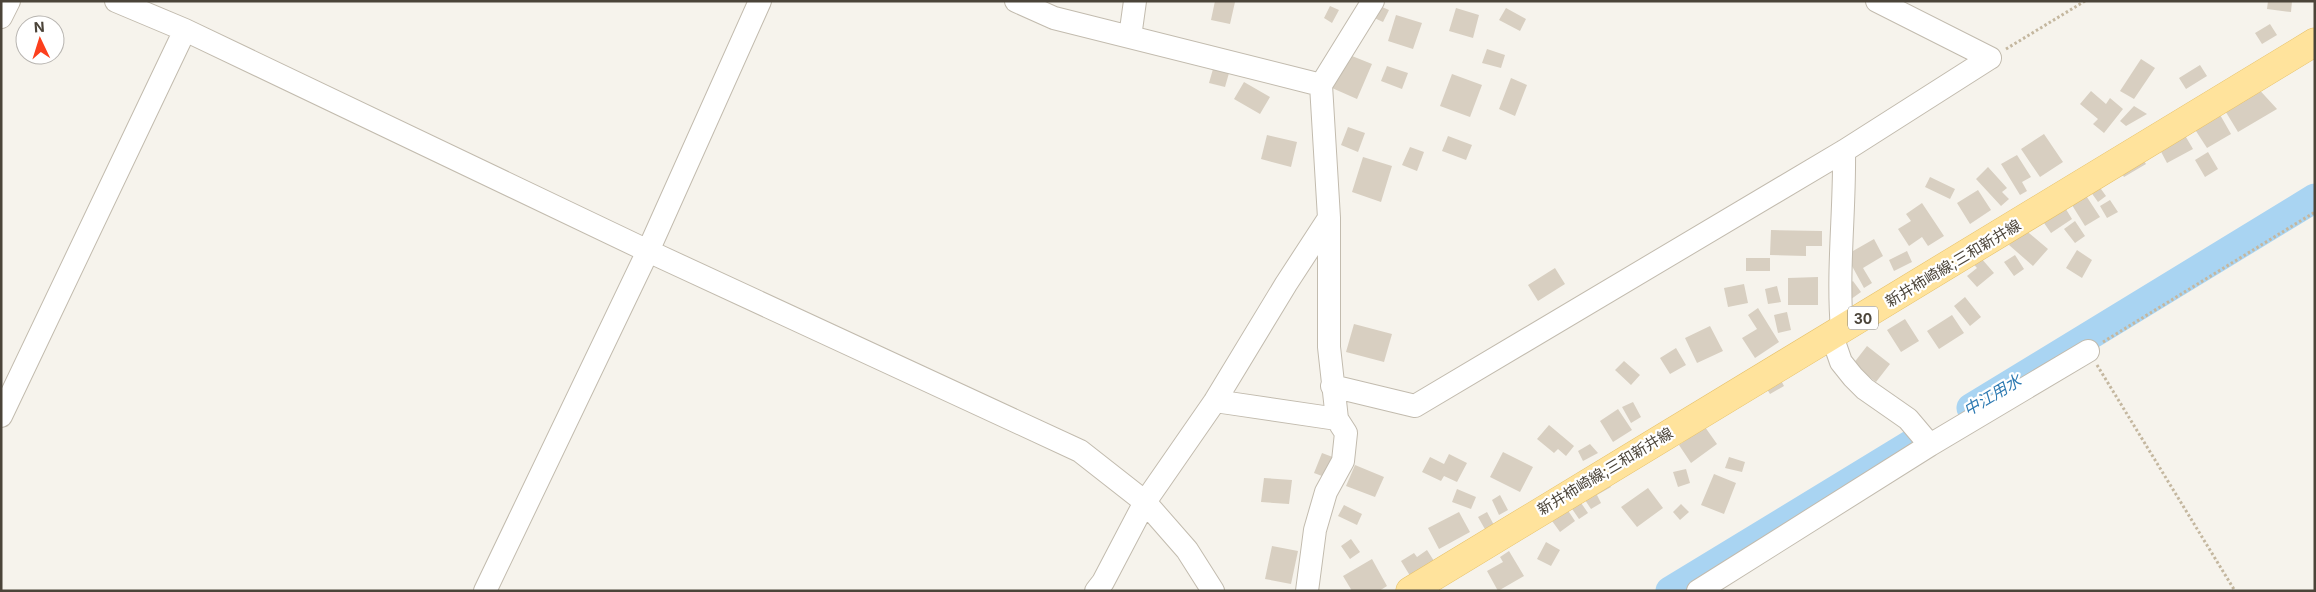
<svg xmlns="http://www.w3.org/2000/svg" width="2316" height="592" viewBox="0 0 2316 592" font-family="Inter,'Noto Sans JP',sans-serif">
<rect width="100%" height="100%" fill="#f6f3ec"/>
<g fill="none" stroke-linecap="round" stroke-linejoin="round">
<path stroke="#a9d4f2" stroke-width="29" d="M1971,408L2315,198
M1670,591L1918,440"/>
</g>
<path fill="#d8cfc1" d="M1215,1L1235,2L1230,24L1211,20Z
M2268,1H2292L2291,12L2267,9Z
M1375,4L1389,10L1383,22L1370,16Z
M1330,6L1339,10L1332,23L1324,18Z
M1456,8L1479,15L1473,38L1449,31Z
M1506,8L1526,19L1520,31L1499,20Z
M1396,15L1422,23L1413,49L1388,41Z
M2270,24L2277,35L2262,44L2255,33Z
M1487,49L1505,55L1501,68L1482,63Z
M1347,54L1372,64L1357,99L1332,88Z
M2141,59L2155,68L2134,99L2120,91Z
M2200,65L2207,76L2186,89L2179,78Z
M1387,66L1408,73L1402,89L1381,81Z
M1213,69L1229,73L1225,87L1209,83Z
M1452,74L1482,85L1470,117L1440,106Z
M1511,78L1527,85L1515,116L1499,109Z
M1244,82L1270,97L1260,114L1234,99Z
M2254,84L2277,109L2238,132L2221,104Z
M2091,91L2106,104L2110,98L2123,109L2104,133L2093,124L2098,119L2080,104Z
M2134,106L2147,114L2126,126L2120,121Z
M2219,113L2231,134L2207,148L2194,128Z
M1348,127L1365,133L1358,152L1341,145Z
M2183,132L2193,149L2167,163L2158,146Z
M2044,134L2063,162L2040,177L2021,149Z
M1267,135L1297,142L1291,167L1261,159Z
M1448,136L1472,145L1466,160L1442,151Z
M1410,147L1424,152L1417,171L1402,165Z
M2138,152L2146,164L2124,177L2116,165Z
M2208,152L2218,169L2205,177L2195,160Z
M2017,155L2031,177L2022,182L2027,191L2020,195L2001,164Z
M1363,157L1392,166L1381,202L1352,192Z
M1988,167L2007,188L2002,192L2009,199L2001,206L1976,179Z
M1930,177L1955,189L1950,199L1925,187Z
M2096,182L2106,196L2098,202L2088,188Z
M2081,188L2100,217L2085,226L2067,197Z
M1978,190L1991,210L1970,224L1957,203Z
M2059,198L2072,219L2051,233L2037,213Z
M2110,200L2118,212L2107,218L2100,206Z
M1922,203L1944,236L1928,246L1922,237L1909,246L1898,229L1911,221L1906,214Z
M2075,221L2085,236L2075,243L2064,229Z
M2023,228L2048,249L2033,266L2009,245Z
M1771,230L1822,231V246H1806V256L1770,255Z
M1874,239L1883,256L1863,268L1872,283L1864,288L1846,255Z
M2077,250L2092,260L2082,278L2066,268Z
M1907,251L1912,262L1894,271L1889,260Z
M1975,251L1994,273L1977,287L1967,276L1977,268L1968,258Z
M2015,255L2024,269L2014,276L2004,262Z
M1746,258H1770V271H1746Z
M1555,268L1565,284L1538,301L1528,285Z
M1818,277V305H1788V278Z
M1853,281L1861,292L1847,302L1839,291Z
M1744,284L1748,303L1728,307L1724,288Z
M1777,286L1781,302L1768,304L1765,289Z
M1965,297L1981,317L1970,326L1954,306Z
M1758,308L1779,342L1755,358L1742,338L1757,329L1748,315Z
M1787,312L1791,330L1778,333L1774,315Z
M1952,315L1964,333L1939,349L1927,331Z
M1905,319L1919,341L1901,352L1887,330Z
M1354,324L1392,334L1384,362L1346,352Z
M1710,326L1723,351L1697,363L1685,338Z
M1867,346L1890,364L1876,382L1853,364Z
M1676,348L1686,365L1670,374L1660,358Z
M1624,361L1640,375L1631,385L1615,370Z
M1777,373L1784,386L1770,394L1762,381Z
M1633,402L1641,417L1631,423L1622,407Z
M1618,409L1632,430L1613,442L1600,421Z
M1549,425L1574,446L1566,456L1558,449L1554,453L1537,439Z
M1705,427L1717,444L1691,463L1679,445Z
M1590,444L1598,453L1583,461L1578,451Z
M1503,452L1533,467L1520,492L1490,477Z
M1322,453L1338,459L1330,479L1314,473Z
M1449,454L1467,463L1457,482L1444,476L1441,481L1422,472L1430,457L1444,464Z
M1729,457L1745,462L1742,472L1725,468Z
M1355,465L1384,477L1375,497L1346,486Z
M1686,469L1690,483L1678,487L1673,472Z
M1714,474L1736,483L1724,514L1701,505Z
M1604,476L1611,487L1597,495L1601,503L1591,509L1579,491Z
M1264,478L1292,480L1289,504L1261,502Z
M1648,488L1663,508L1637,527L1621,507Z
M1457,489L1476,497L1471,509L1452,502Z
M1500,495L1508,510L1499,515L1492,500Z
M1577,497L1588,513L1579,519L1568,503Z
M1563,503L1575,521L1560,532L1547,514Z
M1681,504L1689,512L1680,520L1673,512Z
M1344,505L1362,514L1357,525L1338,516Z
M1459,512L1470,532L1439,549L1428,528Z
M1487,512L1495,527L1486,531L1478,517Z
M1351,539L1360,552L1350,559L1341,546Z
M1546,542L1560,550L1551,566L1537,559Z
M1272,546L1298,551L1291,584L1265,579Z
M1427,550L1436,564L1412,579L1401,561L1414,553L1417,557Z
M1509,551L1524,576L1498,591L1487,571L1503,562L1500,557Z
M1372,559L1387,586L1379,591H1352L1343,576Z"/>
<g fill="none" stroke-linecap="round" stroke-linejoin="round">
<defs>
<path id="minor" d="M116,1L185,30L648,251L1080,451L1145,502L1187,550L1213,591
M1016,1L1054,18L1321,85
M1877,1L1990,58
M1,17L9,1
M1130,37L1135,1
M1842,330C1837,270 1845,211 1844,151
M1832,336L1841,362L1853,377L1865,389L1908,419L1930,445
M1332,386L1415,406L1844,151L1990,58
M1215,401L1337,419
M1,416L185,30
M485,591L648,251L760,1
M1096,591L1103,582L1145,502L1215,401L1286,284L1329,218
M1307,591L1315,530L1326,492L1343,461L1346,433L1337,419L1329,347V218L1321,85L1373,1
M1698,591L1930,445L2088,351"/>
<path id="major" d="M1410,591L2315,42"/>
</defs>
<use href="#minor" stroke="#c2bbae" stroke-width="24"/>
<use href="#major" stroke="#e6c16a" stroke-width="29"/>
<path stroke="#c4b79f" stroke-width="3" stroke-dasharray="2.5 2.5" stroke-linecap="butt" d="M2006,49L2085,1
M2103,342L2315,212
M2097,365L2235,591"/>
<use href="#minor" stroke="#fff" stroke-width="22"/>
<use href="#major" stroke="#ffe39c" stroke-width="28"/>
</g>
<g text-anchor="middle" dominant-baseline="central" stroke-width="4.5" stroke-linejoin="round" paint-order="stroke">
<rect fill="#fff" stroke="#817c74" stroke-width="1" x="1848" y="306.5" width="30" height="23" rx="4"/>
<g font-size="14" font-weight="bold" fill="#4b4439">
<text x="1863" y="318">30</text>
</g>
<g font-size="15" fill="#4b4439" stroke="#fff">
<text transform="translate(1953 263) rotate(-31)">新井柿崎線;三和新井線</text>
<text transform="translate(1605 471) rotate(-31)">新井柿崎線;三和新井線</text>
</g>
<g font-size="16" font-style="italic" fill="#2e7ab2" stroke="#fff">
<text transform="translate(1992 395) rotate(-31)">中江用水</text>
</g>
</g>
<rect width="2316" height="592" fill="none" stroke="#4b4439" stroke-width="5"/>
<g transform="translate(40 40) rotate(356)"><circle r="24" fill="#ffffff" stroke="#b7b4b0"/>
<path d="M0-4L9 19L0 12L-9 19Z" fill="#fc3f1d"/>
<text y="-8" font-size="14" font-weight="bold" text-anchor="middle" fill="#4b4439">N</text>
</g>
</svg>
